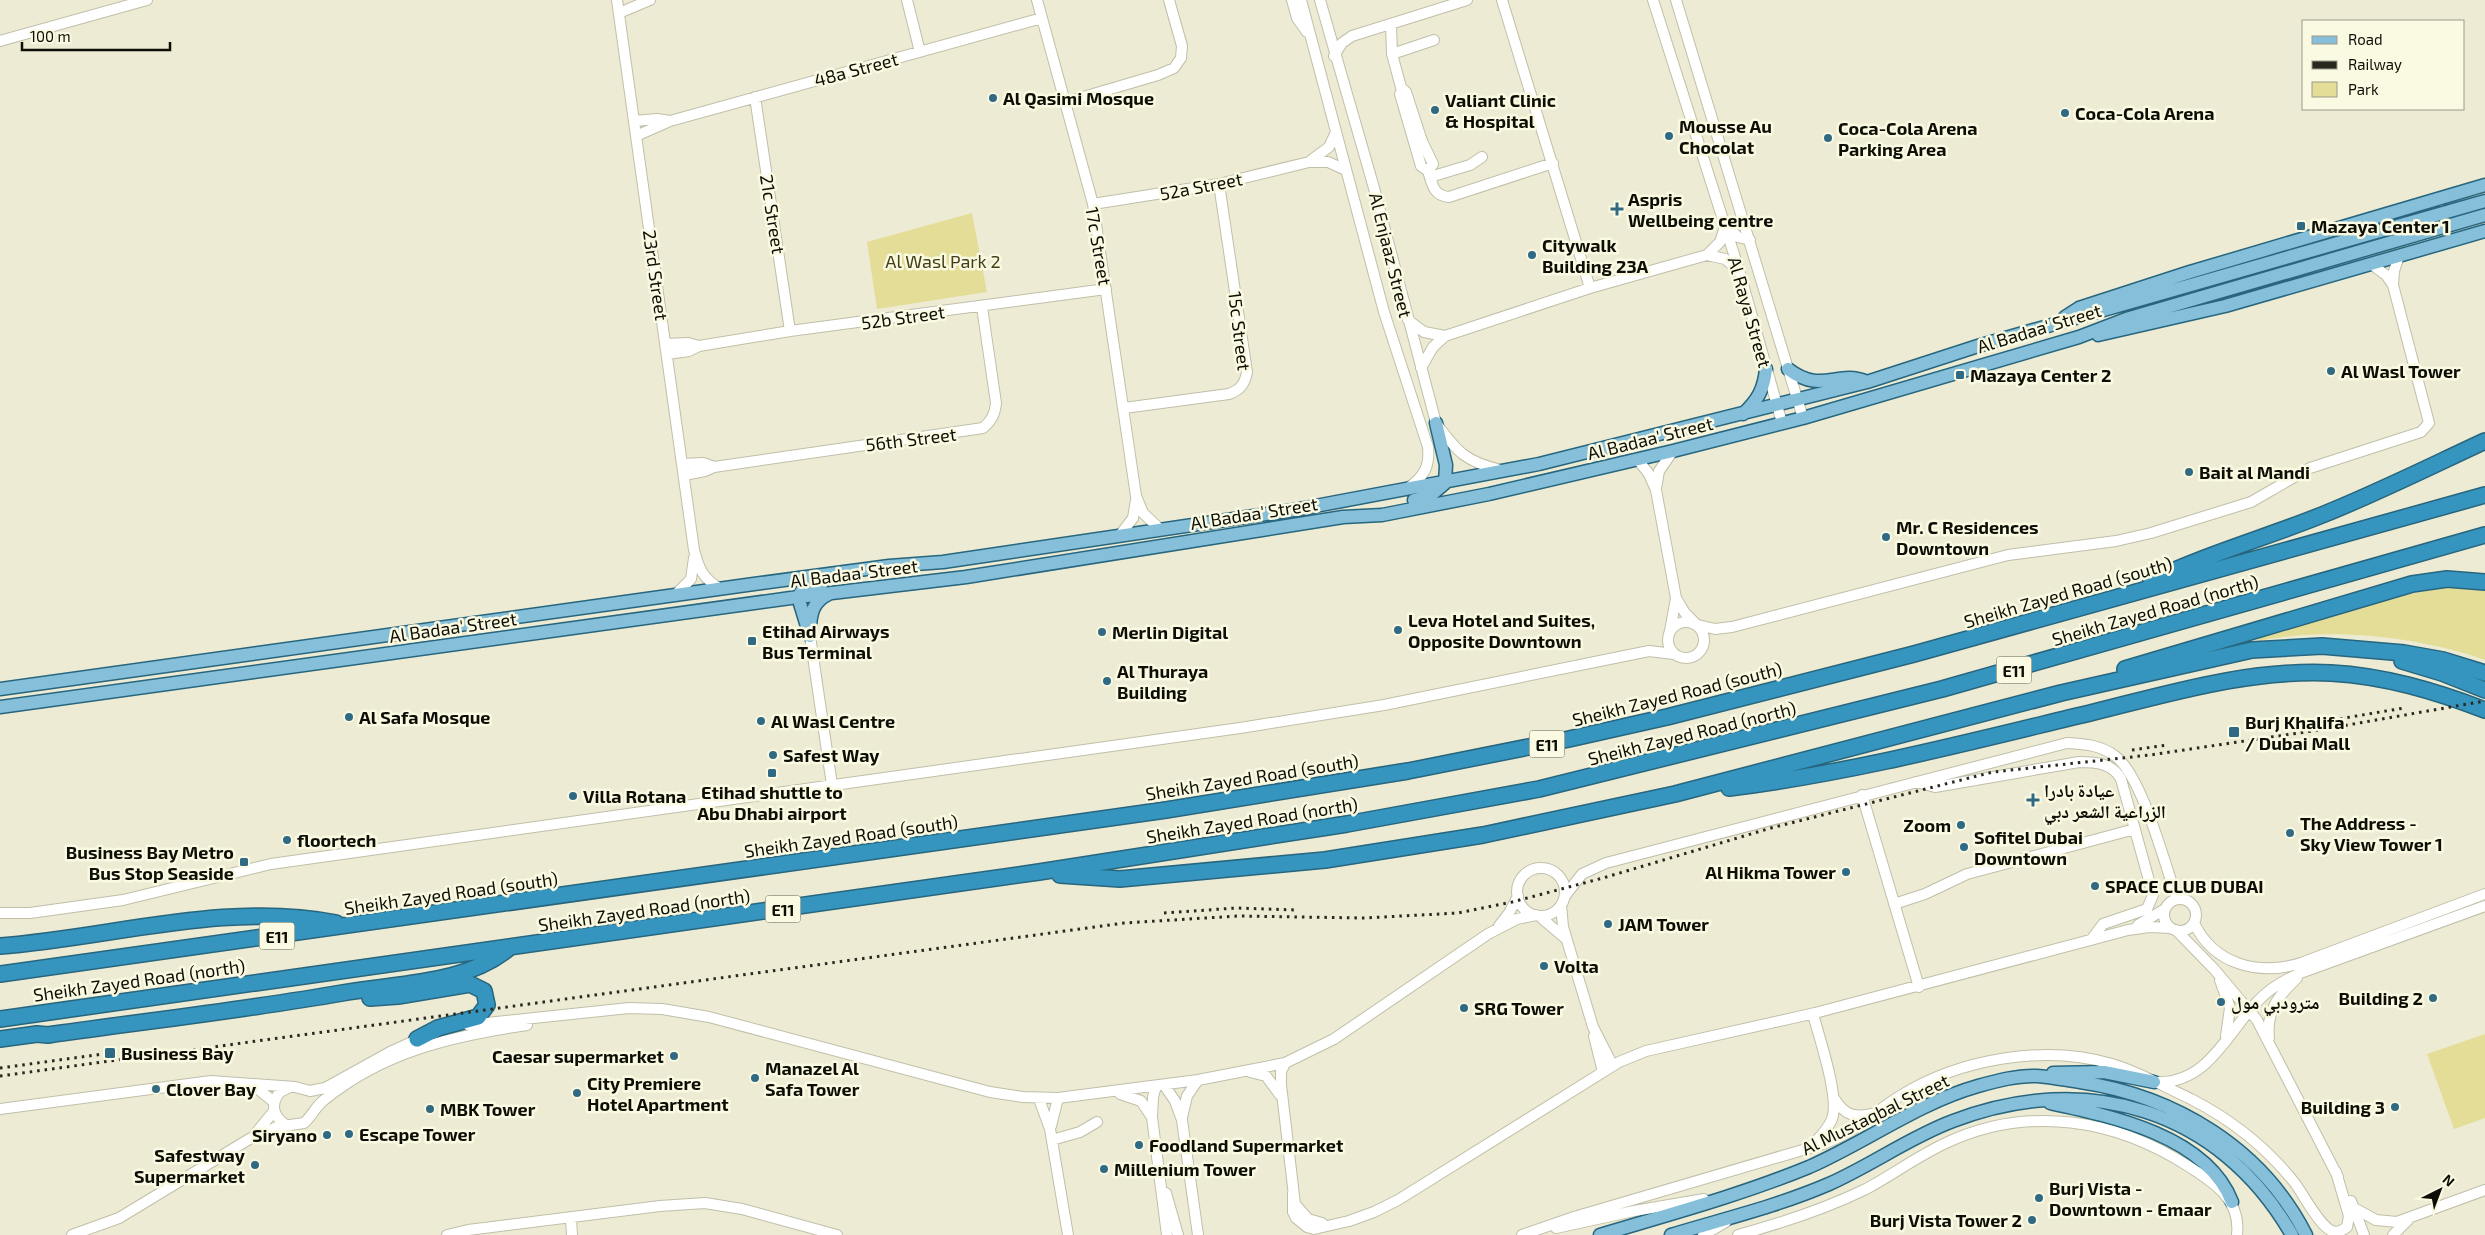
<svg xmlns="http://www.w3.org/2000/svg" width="2485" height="1235" viewBox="0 0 2485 1235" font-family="'Exo 2','Noto Naskh Arabic',sans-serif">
<rect width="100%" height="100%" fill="#edebd4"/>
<path fill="#e4dd98" d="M972,213L987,292L877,309L867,242Z
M2453,586L2485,587V660C2416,636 2330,627 2258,641L2256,637L2395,597Z
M2485,1034V1118L2454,1129L2427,1054Z"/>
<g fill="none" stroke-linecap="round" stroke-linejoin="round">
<defs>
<path id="minor" d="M617,0L694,550C699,569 703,579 721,589
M907,0L920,52
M1037,0L1093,204L1136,496L1143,513L1161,530
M1292,0L1297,18L1307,32
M1301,0L1384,312L1428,447C1430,466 1424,477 1408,488
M1320,0L1374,188L1436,423C1457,452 1466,462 1501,470
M1502,0L1590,288
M1653,0L1739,270L1782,423
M1676,0L1803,418
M619,13L650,0
M1391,24L1392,54L1402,91
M0,41L147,0
M1392,54L1434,40
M1334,56L1342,43L1352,36L1467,0
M1404,90L1406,92L1422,141L1433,164L1428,171L1421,166L1400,94Z
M755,97L790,331
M1066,102L1158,75L1174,68L1181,58L1182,46L1169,0
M634,121L657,119L670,121
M636,136L670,121L1042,18
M1310,161L1329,147L1336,132
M1428,171C1432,183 1433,196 1449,197L1553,163
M1430,177L1470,165L1482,157
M1093,204L1219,184L1309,162H1328L1346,170
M1726,226L1738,237L1750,240
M1707,255L1720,242L1725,227
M2371,264L2386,275L2393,285
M1408,320L1424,332L1445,336
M665,344L688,343L699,346
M667,354L689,351L699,346L790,331L1106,289
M1421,368L1433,347L1445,336L1590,288L1707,255L1725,259L1739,270
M1124,408L1229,394C1240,390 1245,384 1247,372L1219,184
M1638,460L1649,474L1656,490L1676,598L1685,613L1695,623
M682,464L703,463L714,467
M684,475L705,471L714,467L983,428C991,421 995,415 996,403L982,307
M1656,489L1659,471L1673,451
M1120,535L1133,518L1136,500
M675,595L691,579L694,558
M1668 640a18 18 0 1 1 36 0a18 18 0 1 1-36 0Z
M1698,625L1715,629L1732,627L2008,555L2116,541L2151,533L2251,502L2310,468L2421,432L2429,423L2393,285L2394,271L2399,256
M1670,631L1676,598
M810,636L832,785
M1916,782L1935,787L2079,762C2096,762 2112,763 2121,779L2153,895L2147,909L2103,924L2091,940
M1862,795L1919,987
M1517 892a24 24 0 1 1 48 0a24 24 0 1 1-48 0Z
M1565,896L1582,874L1606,863L2067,743C2084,744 2101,745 2115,756C2142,775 2165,865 2177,899
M2164 915a16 16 0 1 1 32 0a16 16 0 1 1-32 0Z
M1894,904L1925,894L1967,874L2135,829
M1561,905L1563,927L1593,1027L1613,1066
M0,913H30L123,900L271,864L1240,728L1384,705L1649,651L1674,654
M1539,916L1565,938
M2194,923C2214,965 2259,976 2301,963L2485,894
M2138,925L2165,909
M1499,926L1509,913L1518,896
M2176,930L2214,969L2257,1020L2338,1177
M2220,980L2230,1008L2226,1036
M468,1025L629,1008L662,1009L709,1017L990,1092L1023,1097L1058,1098L1198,1080L1285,1063L1334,1039L1488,934L1517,919L1536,915
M1594,1036L1603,1072
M2269,1038C2266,1011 2278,996 2297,978
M1285,1063L1281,1072V1085L1295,1204L1308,1219L1322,1223
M1250,1072L1266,1076L1280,1095
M2158,1082C2208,1083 2227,1033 2258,1001C2270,988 2286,979 2303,972L2485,906
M253,1085L274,1102
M1164,1085L1175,1101L1182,1120L1198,1235
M1156,1086L1153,1097L1152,1117L1167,1235
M1120,1094L1141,1101L1151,1116
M1834,1098C1844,1115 1855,1119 1875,1113
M1039,1099L1050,1129L1068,1235
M0,1109L211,1081L295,1087L310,1091L325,1088L390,1052L423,1037
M1182,1117L1187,1096L1198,1080
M286,1125C273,1117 270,1104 280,1092L290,1087
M1051,1126L1058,1098
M256,1133L274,1111
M1052,1140L1080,1132L1097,1122
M1811,1147C1818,1138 1828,1130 1832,1119C1840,1098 1819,1037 1813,1014
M1166,1193L1178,1235
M1293,1193V1212L1296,1218L1307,1227L1314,1229L1349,1221L1374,1212L1398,1200L1619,1062L1646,1051L1815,1013L2128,930L2149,927L2171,928
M2351,1201L2364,1235
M2354,1208L2376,1220L2397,1222L2485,1190
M571,1219L572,1235
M1556,1228L1634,1211L1704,1199
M72,1235L119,1218L251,1138L277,1127L304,1123C312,1116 316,1106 324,1100C384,1051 453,1036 527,1025
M447,1235L468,1230L660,1206L705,1203L742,1209L837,1235
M1522,1235L1574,1217L1823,1144C1854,1133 1873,1113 1900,1096C1959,1059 2044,1044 2112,1064C2139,1072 2165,1087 2191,1099C2230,1119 2266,1147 2294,1182C2304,1195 2317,1222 2330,1230C2336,1234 2342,1231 2347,1227L2349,1216L2336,1172
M1703,1235L1726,1222
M1738,1235C1782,1223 1825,1209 1866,1189C1894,1174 1919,1155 1948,1142C2029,1105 2115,1119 2188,1166C2215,1183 2241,1200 2237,1235
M2393,1235L2408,1220"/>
<path id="major" d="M2065,317L2079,308L2190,272L2485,185
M2098,335L2225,306L2485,231
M1788,369C1822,395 1837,369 1867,382
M1743,414C1758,400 1764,389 1766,369
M1414,500L1430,496L1445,483L1446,465L1436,423
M810,631C810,614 813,601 829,594
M810,636L798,597L805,586L822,583
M0,689L754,584L889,566L943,562L1294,510L1539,464L1867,382L1981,345L2485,201
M0,707L798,597L966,577L1343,517L1382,515L1489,494L1673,451L1803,418L2079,337L2126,319L2485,215
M2053,1073L2104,1072L2154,1082
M2050,1103C2111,1116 2207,1136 2232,1202
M1600,1235C1670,1214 1741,1195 1809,1167C1866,1142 1918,1103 1978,1086C1996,1081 2018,1075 2037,1076C2051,1077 2066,1080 2080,1082C2175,1096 2262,1148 2306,1235
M1671,1235C1724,1219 1778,1206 1829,1184C1872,1165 1910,1137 1953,1121C2086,1070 2220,1109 2292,1235"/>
<path id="highway" d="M2151,581C2207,554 2265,538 2322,515C2377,493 2431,466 2485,441
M2402,661L2442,673L2485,690
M2125,669L2412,584L2447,579L2485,582
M1729,788C1852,773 1973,741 2094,712C2171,693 2250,669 2331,673C2385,676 2435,691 2485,710
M1060,875L1120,879L1325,860L1483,835L1675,794L2061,693L2252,650L2322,646L2404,653L2443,660L2485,673
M0,946C109,938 226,901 336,923
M0,974L1166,810L1408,771L1569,739L1667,717L1914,654L2485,495
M370,998L398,996L470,984L484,991L487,1005L478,1017L438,1028L417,1039
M0,1019L1039,872L1347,824L1539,789L1942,689L2485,535
M0,1039L37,1034L48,1035C146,1021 245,1010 342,993C397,983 464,985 509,948"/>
</defs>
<use href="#minor" stroke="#c0bfa8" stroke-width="12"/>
<use href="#major" stroke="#27667e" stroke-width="15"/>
<use href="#highway" stroke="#27667e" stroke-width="18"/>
<use href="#minor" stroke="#fff" stroke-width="10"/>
<use href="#major" stroke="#86bfd9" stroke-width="12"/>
<use href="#highway" stroke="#3595bf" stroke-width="15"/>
<path stroke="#28281e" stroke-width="3" stroke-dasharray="2.5 5" stroke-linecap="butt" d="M2303,725L2404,708
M2132,750L2167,745
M1164,913L1236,908L1296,910
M0,1068L118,1052
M0,1076L1124,923L1238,916L1364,918L1458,913L1512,902L1603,878L1771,828L1993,772L2150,755L2319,730L2485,701"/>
</g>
<g fill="#306983" stroke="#faf9e1" stroke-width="2">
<circle cx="993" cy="98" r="5"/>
<circle cx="1435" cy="110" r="5"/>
<circle cx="2065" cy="113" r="5"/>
<circle cx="1669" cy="136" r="5"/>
<circle cx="1828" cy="138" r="5"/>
<path d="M1614.5 201.5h5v5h5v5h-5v5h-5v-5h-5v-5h5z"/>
<rect x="2296" y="221" width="10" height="10" rx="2.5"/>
<circle cx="1532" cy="255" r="5"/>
<circle cx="2331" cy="371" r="5"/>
<rect x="1955" y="370" width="10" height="10" rx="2.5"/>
<circle cx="2189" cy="472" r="5"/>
<circle cx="1886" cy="537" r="5"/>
<circle cx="1398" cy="630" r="5"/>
<circle cx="1102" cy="632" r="5"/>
<rect x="747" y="636" width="10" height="10" rx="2.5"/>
<circle cx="1107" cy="681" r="5"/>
<circle cx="349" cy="717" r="5"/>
<circle cx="761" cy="721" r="5"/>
<rect x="2228" y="726" width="12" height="12" rx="2.5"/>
<circle cx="773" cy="755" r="5"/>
<rect x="767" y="768" width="10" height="10" rx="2.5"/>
<circle cx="573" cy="796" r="5"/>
<path d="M2030.5 792.5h5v5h5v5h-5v5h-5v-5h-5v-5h5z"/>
<circle cx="1961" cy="825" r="5"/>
<circle cx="2290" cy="833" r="5"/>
<circle cx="287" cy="840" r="5"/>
<circle cx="1964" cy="847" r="5"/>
<rect x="239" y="857" width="10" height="10" rx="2.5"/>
<circle cx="1846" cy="872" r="5"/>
<circle cx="2095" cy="886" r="5"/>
<circle cx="1608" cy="924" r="5"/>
<circle cx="1544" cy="966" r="5"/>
<circle cx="2433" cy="998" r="5"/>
<circle cx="2221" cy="1002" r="5"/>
<circle cx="1464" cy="1008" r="5"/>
<rect x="104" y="1047" width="12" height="12" rx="2.5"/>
<circle cx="674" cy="1056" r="5"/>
<circle cx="755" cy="1078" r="5"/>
<circle cx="156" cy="1089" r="5"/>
<circle cx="577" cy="1093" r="5"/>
<circle cx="2395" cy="1107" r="5"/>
<circle cx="430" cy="1109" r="5"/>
<circle cx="349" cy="1134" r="5"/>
<circle cx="327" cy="1135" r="5"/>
<circle cx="1139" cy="1145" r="5"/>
<circle cx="255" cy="1165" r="5"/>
<circle cx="1104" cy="1169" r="5"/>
<circle cx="2039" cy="1198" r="5"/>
<circle cx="2032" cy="1220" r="5"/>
</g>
<g text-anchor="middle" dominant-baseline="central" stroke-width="5" stroke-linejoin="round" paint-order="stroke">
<g fill="#faf9e1" stroke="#555448" stroke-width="1">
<rect x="1996.5" y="656.5" width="35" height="27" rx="4"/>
<rect x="1529.5" y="730.5" width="35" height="27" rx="4"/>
<rect x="765.5" y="895.5" width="35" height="27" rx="4"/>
<rect x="259.5" y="922.5" width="35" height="27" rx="4"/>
</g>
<g font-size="16" font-weight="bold" fill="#0e0e06">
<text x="2014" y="670">E11</text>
<text x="1547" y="744">E11</text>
<text x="783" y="909">E11</text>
<text x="277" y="936">E11</text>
</g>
<g font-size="18" fill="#0e0e06" stroke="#faf9e1">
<text transform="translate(856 69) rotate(-15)">48a Street</text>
<text transform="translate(1201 186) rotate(-11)">52a Street</text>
<text transform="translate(773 214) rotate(81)">21c Street</text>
<text transform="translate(1099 246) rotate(80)">17c Street</text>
<text transform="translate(1391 255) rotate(76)">Al Enjaaz Street</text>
<text transform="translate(656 275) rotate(82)">23rd Street</text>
<text transform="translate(1750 312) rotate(74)">Al Raya Street</text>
<text transform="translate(903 317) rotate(-8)">52b Street</text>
<text transform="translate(2039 328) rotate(-17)">Al Badaa' Street</text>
<text transform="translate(1240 331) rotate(83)">15c Street</text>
<text transform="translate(1650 438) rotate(-14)">Al Badaa' Street</text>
<text transform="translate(911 439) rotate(-7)">56th Street</text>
<text transform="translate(1254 513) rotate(-9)">Al Badaa' Street</text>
<text transform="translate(854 573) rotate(-7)">Al Badaa' Street</text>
<text transform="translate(2068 592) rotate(-16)">Sheikh Zayed Road (south)</text>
<text transform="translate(2155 610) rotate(-16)">Sheikh Zayed Road (north)</text>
<text transform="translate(453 627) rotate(-8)">Al Badaa' Street</text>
<text transform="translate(1677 694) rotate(-14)">Sheikh Zayed Road (south)</text>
<text transform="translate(1692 733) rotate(-14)">Sheikh Zayed Road (north)</text>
<text transform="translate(1252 777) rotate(-9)">Sheikh Zayed Road (south)</text>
<text transform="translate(1252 820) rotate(-9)">Sheikh Zayed Road (north)</text>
<text transform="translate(851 836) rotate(-8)">Sheikh Zayed Road (south)</text>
<text transform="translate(451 893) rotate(-8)">Sheikh Zayed Road (south)</text>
<text transform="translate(644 910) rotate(-8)">Sheikh Zayed Road (north)</text>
<text transform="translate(139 980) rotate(-8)">Sheikh Zayed Road (north)</text>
<text transform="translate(1875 1114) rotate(-26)">Al Mustaqbal Street</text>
</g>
<g font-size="18" font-weight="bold" fill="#0e0e06" stroke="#faf9e1" text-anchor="start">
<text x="1003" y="98">Al Qasimi Mosque</text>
<text x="1445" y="100">Valiant Clinic<tspan x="1445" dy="21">&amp; Hospital</tspan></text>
<text x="2075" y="113">Coca-Cola Arena</text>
<text x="1679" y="126">Mousse Au<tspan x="1679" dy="21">Chocolat</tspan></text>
<text x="1838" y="128">Coca-Cola Arena<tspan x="1838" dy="21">Parking Area</tspan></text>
<text x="1628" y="199">Aspris<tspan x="1628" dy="21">Wellbeing centre</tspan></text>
<text x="2311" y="226">Mazaya Center 1</text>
<text x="1542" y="245">Citywalk<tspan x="1542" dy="21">Building 23A</tspan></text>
<text x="2341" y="371">Al Wasl Tower</text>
<text x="1970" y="375">Mazaya Center 2</text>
<text x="2199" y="472">Bait al Mandi</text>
<text x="1896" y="527">Mr. C Residences<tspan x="1896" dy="21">Downtown</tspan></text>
<text x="1408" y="620">Leva Hotel and Suites,<tspan x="1408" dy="21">Opposite Downtown</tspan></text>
<text x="762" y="631">Etihad Airways<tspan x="762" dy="21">Bus Terminal</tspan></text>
<text x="1112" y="632">Merlin Digital</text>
<text x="1117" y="671">Al Thuraya<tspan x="1117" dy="21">Building</tspan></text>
<text x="359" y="717">Al Safa Mosque</text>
<text x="771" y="721">Al Wasl Centre</text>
<text x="2245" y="722">Burj Khalifa<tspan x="2245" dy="21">/ Dubai Mall</tspan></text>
<text x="783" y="755">Safest Way</text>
<text x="2044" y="790">عيادة بادرا<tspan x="2044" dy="21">الزراعية الشعر دبي</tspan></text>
<text x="772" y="792" text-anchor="middle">Etihad shuttle to<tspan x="772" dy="21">Abu Dhabi airport</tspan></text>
<text x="583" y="796">Villa Rotana</text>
<text x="2300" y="823">The Address -<tspan x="2300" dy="21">Sky View Tower 1</tspan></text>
<text x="1951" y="825" text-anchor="end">Zoom</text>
<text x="1974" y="837">Sofitel Dubai<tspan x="1974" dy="21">Downtown</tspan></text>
<text x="297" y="840">floortech</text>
<text x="234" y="852" text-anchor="end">Business Bay Metro<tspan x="234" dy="21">Bus Stop Seaside</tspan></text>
<text x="1836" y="872" text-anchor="end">Al Hikma Tower</text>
<text x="2105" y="886">SPACE CLUB DUBAI</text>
<text x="1618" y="924">JAM Tower</text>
<text x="1554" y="966">Volta</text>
<text x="2423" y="998" text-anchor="end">Building 2</text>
<text x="2231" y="1002">مترودبي مول</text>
<text x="1474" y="1008">SRG Tower</text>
<text x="121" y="1053">Business Bay</text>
<text x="664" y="1056" text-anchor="end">Caesar supermarket</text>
<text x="765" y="1068">Manazel Al<tspan x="765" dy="21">Safa Tower</tspan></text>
<text x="587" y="1083">City Premiere<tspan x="587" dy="21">Hotel Apartment</tspan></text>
<text x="166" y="1089">Clover Bay</text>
<text x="2385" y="1107" text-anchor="end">Building 3</text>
<text x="440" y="1109">MBK Tower</text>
<text x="359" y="1134">Escape Tower</text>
<text x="317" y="1135" text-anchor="end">Siryano</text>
<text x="1149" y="1145">Foodland Supermarket</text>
<text x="245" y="1155" text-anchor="end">Safestway<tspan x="245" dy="21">Supermarket</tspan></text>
<text x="1114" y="1169">Millenium Tower</text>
<text x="2049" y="1188">Burj Vista -<tspan x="2049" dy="21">Downtown - Emaar</tspan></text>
<text x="2022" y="1220" text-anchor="end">Burj Vista Tower 2</text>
</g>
<g font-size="18" fill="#433f16" stroke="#faf9e1">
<text x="943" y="261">Al Wasl Park 2</text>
</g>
</g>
<rect x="2302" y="20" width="162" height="90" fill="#faf9e1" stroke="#9c9b89"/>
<rect x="2312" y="36" width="25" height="8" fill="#86bfd9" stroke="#9c9b89"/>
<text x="2348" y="45" font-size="15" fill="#0e0e06">Road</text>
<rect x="2312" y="61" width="25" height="8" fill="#28281e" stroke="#9c9b89"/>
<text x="2348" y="70" font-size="15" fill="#0e0e06">Railway</text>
<rect x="2312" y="82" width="25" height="15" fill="#e4dd98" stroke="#9c9b89"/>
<text x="2348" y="95" font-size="15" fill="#0e0e06">Park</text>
<g transform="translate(2440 1190) rotate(42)" stroke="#faf9e1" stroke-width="4" paint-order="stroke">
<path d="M0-4L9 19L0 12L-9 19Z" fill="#0e0e06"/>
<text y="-8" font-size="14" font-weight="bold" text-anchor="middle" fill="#0e0e06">N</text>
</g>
<path d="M22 42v8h148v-8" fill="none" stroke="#0e0e06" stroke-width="2.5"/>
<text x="30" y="42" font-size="15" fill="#0e0e06" stroke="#faf9e1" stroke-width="4" paint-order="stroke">100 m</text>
</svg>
